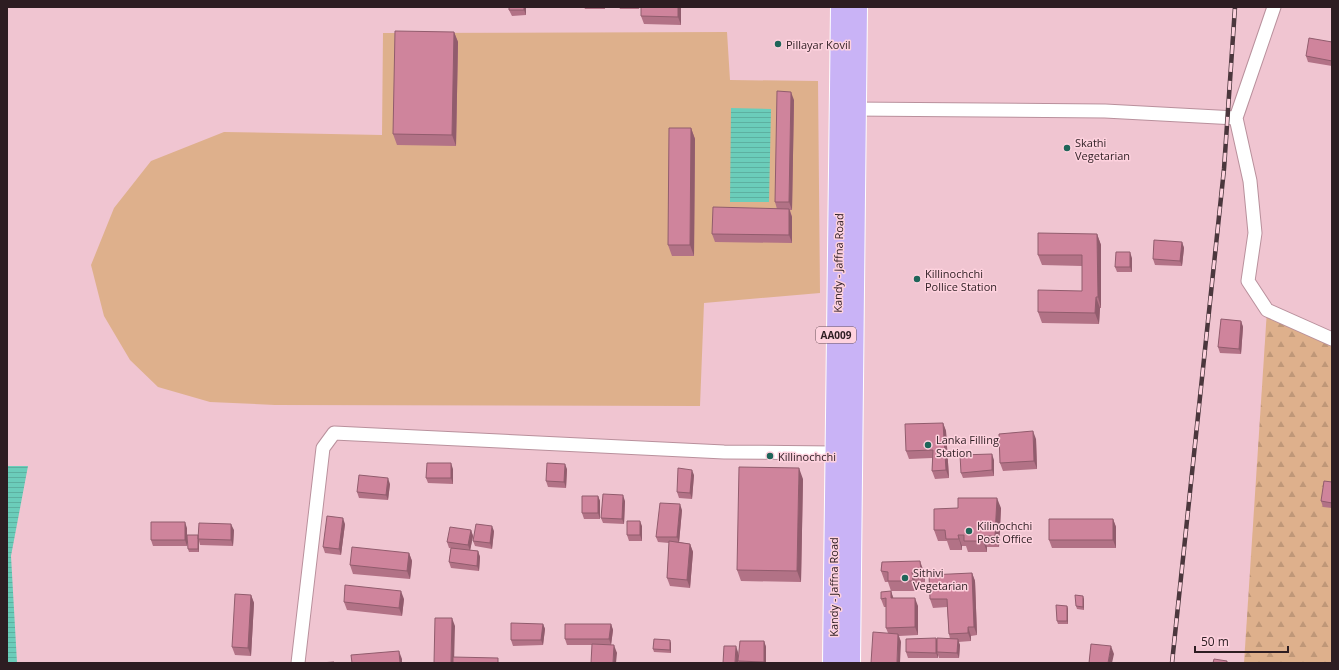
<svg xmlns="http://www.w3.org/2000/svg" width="1339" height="670" viewBox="0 0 1339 670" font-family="'Open Sans',sans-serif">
<defs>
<pattern id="forest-firs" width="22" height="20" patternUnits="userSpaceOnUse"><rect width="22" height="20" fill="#deb08c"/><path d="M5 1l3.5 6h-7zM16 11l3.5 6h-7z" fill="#bf9778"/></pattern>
<pattern id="water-rules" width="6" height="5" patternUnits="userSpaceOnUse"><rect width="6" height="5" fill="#6bcdba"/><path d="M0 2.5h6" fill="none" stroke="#5db0a0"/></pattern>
</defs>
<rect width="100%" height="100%" fill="#f0c5d1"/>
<path fill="url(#forest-firs)" d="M1267,310L1332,336V663H1244Z"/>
<path fill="#deb08c" d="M727,32L730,80L818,81L820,293L704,303L700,406L275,405L210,402L158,387L130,360L104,316L91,265L114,208L151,161L224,132L382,135L383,33Z"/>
<path fill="url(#water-rules)" d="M731,108L771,109L769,202H730Z
M7,466H28L11,556L17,663H7Z"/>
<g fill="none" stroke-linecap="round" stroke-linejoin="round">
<defs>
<path id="minor" d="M850,109L1105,111L1236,118L1274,7
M1236,118L1250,181L1255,233L1248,281L1267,310L1332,339
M298,663L323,448L334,433L724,452L834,453"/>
<path id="highway" d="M833,663L841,7
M850,663L857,7"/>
</defs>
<use href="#minor" stroke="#b9909c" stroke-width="15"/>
<use href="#highway" stroke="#fff" stroke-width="22"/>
<use href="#minor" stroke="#fff" stroke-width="13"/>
<use href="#highway" stroke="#c9b3f6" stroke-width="20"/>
<defs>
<path id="rail" d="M1172,663L1224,169L1235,7"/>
</defs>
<use href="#rail" stroke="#4b373d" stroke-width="4.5"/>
<use href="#rail" stroke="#fed2de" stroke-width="3" stroke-dasharray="9" stroke-linecap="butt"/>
</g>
<path fill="#b27286" d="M509,7H526V15L512,16L509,10Z
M556,7H574V8H556Z
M584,7H605V9H585Z
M619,7H639V9H620Z
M641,7H681V25L644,24L641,16Z
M454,32L458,42L456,146L397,145L393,134Z
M1332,42V66L1308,62L1306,56Z
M794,100L792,210H790L792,217V243L715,242L712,234L777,209L775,202Z
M691,128L695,139L694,256H672L668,245Z
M1097,234L1101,245V308H1100L1099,324L1042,323L1038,312L1082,291V266L1042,265L1038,255Z
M1182,242L1184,248L1182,266L1155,265L1153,259Z
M1132,258V272H1117L1115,267Z
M1241,321L1243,327L1241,354L1220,353L1218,347Z
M943,423L946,431L949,478L935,479L932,471V458L909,459L906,451Z
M1036,439L1037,469L1003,471L1000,463Z
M994,460V476L963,478L961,473Z
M453,469V484L428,483L426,478Z
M567,469L566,488L548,487L546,481Z
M694,475L692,499L679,498L677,492Z
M803,479L801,582L741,581L737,570Z
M1332,482V508L1323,507L1321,501Z
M390,484L388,500L359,498L357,492Z
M598,496L600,501V519H584L582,513Z
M625,501L624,524L603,523L601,518Z
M958,508H1001L999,547H987V552H968L966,546H962V550H950L947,541H938L934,530Z
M682,510L679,542L690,544L693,552L690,588L670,586L667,578L669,543L658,542L656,537Z
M1113,519L1116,527V548H1052L1049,540Z
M345,524L341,555L325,553L323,547Z
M642,526V541H629L627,535Z
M187,528V546H153L151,540Z
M234,530L233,546L200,545L199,541V552H189L188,549L199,536Z
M471,530L473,536L470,550L478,551L480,557L479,571L451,568L449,562L451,548H449L447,542Z
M494,531L492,549L475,546L473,541Z
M409,553L412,561L410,579L353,574L350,565Z
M882,562L924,572L925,582L916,583V591H891L888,582H885L881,571Z
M972,573L975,581L977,635L971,636V641L958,642L960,645L959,658H939L938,655V658H908L906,652L936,638L937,641L950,639L949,634L947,607L933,608L930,599Z
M891,591L893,598L918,606V635L899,636L901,642L888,633L886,628V607H884L881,599Z
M251,595L254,603L251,656L235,655L232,647Z
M404,599L402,616L347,610L344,602Z
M1084,599V610L1077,609L1076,606Z
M1067,606L1068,609V624H1058L1057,621Z
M543,624L545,629L543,645L513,646L511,640Z
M611,624L613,630L611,645L617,653L592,645H567L565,639Z
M764,641L766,647V663H739L738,661Z
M671,643V653L654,652L653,649Z"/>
<path fill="#915c6d" d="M524,7H526V15L524,10Z
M678,7H681V25L678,17Z
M454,32L458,42L456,146L452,135Z
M791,92L794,100L792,210L789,202Z
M691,128L695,139L694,256L690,245Z
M789,209L792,217V243L789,235Z
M1097,234L1101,245V308L1098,297Z
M1182,242L1184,248L1182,266L1180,261Z
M1130,252L1132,258V272L1130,267Z
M1096,297L1100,308L1099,324L1095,313Z
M1241,321L1243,327L1241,354L1239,349Z
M943,423L946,431L949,478L946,470Z
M1033,431L1036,439L1037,469L1034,461Z
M992,454L994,460V476L992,470Z
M451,463L453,469V484L451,478Z
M565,464L567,469L566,488L564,482Z
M799,468L803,479L801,582L797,571Z
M692,470L694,475L692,499L690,493Z
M388,478L390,484L388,500L386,495Z
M623,495L625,501L624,524L622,519Z
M598,496L600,501V519L598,513Z
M997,498L1001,508L999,547L995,536Z
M680,504L682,510L679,543L677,537Z
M343,518L345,524L341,555L339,549Z
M1113,519L1116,527V548L1113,540Z
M640,521L642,526V541L640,535Z
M185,522L187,528V546L185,540Z
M231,524L234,530L233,546L231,540Z
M492,526L494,531L492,549L490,543Z
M471,530L473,536L470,551L468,545Z
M198,535L199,538V552L198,549Z
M958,535L962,546V550L959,539Z
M983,536L987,547V552L983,541Z
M690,544L693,552L690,588L687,580Z
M478,551L480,557L479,571L477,566Z
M409,553L412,561L410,579L407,571Z
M920,561L924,572L925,582L921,571Z
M912,572L916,583V591L913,581Z
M972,573L975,581L977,635L974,627Z
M401,591L404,599L402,616L399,608Z
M891,591L894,600L891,598Z
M251,595L254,603L251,656L248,648Z
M1083,596L1084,599V610L1083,607Z
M915,598L918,606V635L915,627Z
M1067,606L1068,609V624L1067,621Z
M452,618L455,626L454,663H451Z
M543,624L545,629L543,645L541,640Z
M611,624L613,630L611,645L609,639Z
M968,627L971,636V641L968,633Z
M898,634L901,642L900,663H897Z
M936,638L938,644L937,652L938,655V658L936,653Z
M958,639L960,645L959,658L957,653Z
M670,640L671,643V653L670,650Z
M764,641L766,647V663H764Z
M614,645L617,653L616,663H613Z
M736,646L738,652V663H735Z
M1111,646L1114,654L1112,663H1108Z
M399,651L402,659V663H400Z"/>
<path fill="#cf849c" stroke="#915c6d" d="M509,7H524V10H509Z
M641,7H678V17L641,16Z
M395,31L454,32L452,135L393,134Z
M1309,38L1332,42V61L1306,56Z
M777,91L791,92L789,202H775Z
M669,128H691L690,245H668Z
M713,207L789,209V235L712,234Z
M1038,233L1097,234L1098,297H1096L1095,313L1038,312V290L1082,291V255H1038Z
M1154,240L1182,242L1180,261L1153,259Z
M1116,252H1130V267H1115Z
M1221,319L1241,321L1239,349L1218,347Z
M943,423L946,470L932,471L933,450L906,451L905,424Z
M1033,431L1034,461L1000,463L999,434Z
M992,454V470L961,473L960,455Z
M427,463H451V478H426Z
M547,463L565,464L564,482L546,481Z
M739,467L799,468L797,571L737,570Z
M678,468L692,470L690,493L677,492Z
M359,475L388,478L386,495L357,492Z
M1324,481L1332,482V503L1321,501Z
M603,494L623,495L622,519L601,518Z
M582,496H598V513H582Z
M958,498H997L995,536H983V541H964V535H958L959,539H946L945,530H934V509L958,508Z
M660,503L680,504L677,537H656Z
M327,516L343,518L339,549L323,547Z
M1049,519H1113V540H1049Z
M627,521H640V535H627Z
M151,522H185V540H151Z
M199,523L231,524V540L198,539Z
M476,524L492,526L490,543L473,541Z
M450,527L471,530L468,545L447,542Z
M187,535H198V549H188Z
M669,541L690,544L687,580L667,578Z
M352,547L409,553L407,571L350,565Z
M451,548L478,551L477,566L449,562Z
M920,561L921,571L912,572L913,581H888V572L881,571L882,562Z
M972,573L974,627H968V633L949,634L947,599H930L929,575Z
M345,585L401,591L399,608L344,602Z
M891,591V598H915V627L886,628V598L881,599V592Z
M235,594L251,595L248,648L232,647Z
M1075,595L1083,596V607L1076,606Z
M1056,605L1067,606V621H1057Z
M435,618H452L451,663H434Z
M511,623L543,624L541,640H511Z
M565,624H611L609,639H565Z
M873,632L898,634L897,663H871Z
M936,638V653L906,652V639Z
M937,638L958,639L957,653L937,652Z
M654,639L670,640V650L653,649Z
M740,641H764V662L738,661Z
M592,644L614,645L613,663H591Z
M1091,644L1111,646L1108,663H1089Z
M724,646H736L735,663H723Z
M399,651L400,663H352L351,655Z
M453,657L498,658V663H453Z
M1214,659L1227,661V663H1213Z
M334,662V663H320Z"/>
<g fill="#1f6559" stroke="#fed2de" stroke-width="1.5">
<circle cx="778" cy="44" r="4"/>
<circle cx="1067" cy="148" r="4"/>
<circle cx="917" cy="279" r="4"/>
<circle cx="928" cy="445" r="4"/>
<circle cx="770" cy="456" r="4"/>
<circle cx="969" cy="531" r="4"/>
<circle cx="905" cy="578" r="4"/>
</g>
<g text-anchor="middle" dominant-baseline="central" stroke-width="3" stroke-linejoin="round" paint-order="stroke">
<rect fill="#fed2de" stroke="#6c535a" stroke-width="1" x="816" y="327" width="40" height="16" rx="3"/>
<g font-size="10" font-weight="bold" fill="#2d1d22">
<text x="836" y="335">AA009</text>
</g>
<g font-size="11" fill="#2d1d22" stroke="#fed2de" text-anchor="start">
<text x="786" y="44">Pillayar Kovil</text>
<text x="1075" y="142">Skathi<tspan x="1075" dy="13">Vegetarian</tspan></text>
<text x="925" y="273">Killinochchi<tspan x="925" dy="13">Pollice Station</tspan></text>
<text x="936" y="439">Lanka Filling<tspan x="936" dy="13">Station</tspan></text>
<text x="778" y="456">Killinochchi</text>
<text x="977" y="525">Kilinochchi<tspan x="977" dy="13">Post Office</tspan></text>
<text x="913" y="572">Sithivi<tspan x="913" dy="13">Vegetarian</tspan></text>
</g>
<g font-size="11" fill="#2d1d22" stroke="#fed2de">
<text transform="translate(838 263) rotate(-89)">Kandy - Jaffna Road</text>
<text transform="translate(833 587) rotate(-90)">Kandy - Jaffna Road</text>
</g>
</g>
<rect width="1339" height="670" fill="none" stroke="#2d1d22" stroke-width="16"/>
<path d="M1195 646v6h93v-6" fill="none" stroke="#2d1d22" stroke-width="2"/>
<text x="1201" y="646" font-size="12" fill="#2d1d22" stroke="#fed2de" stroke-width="3" paint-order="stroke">50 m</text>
</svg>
